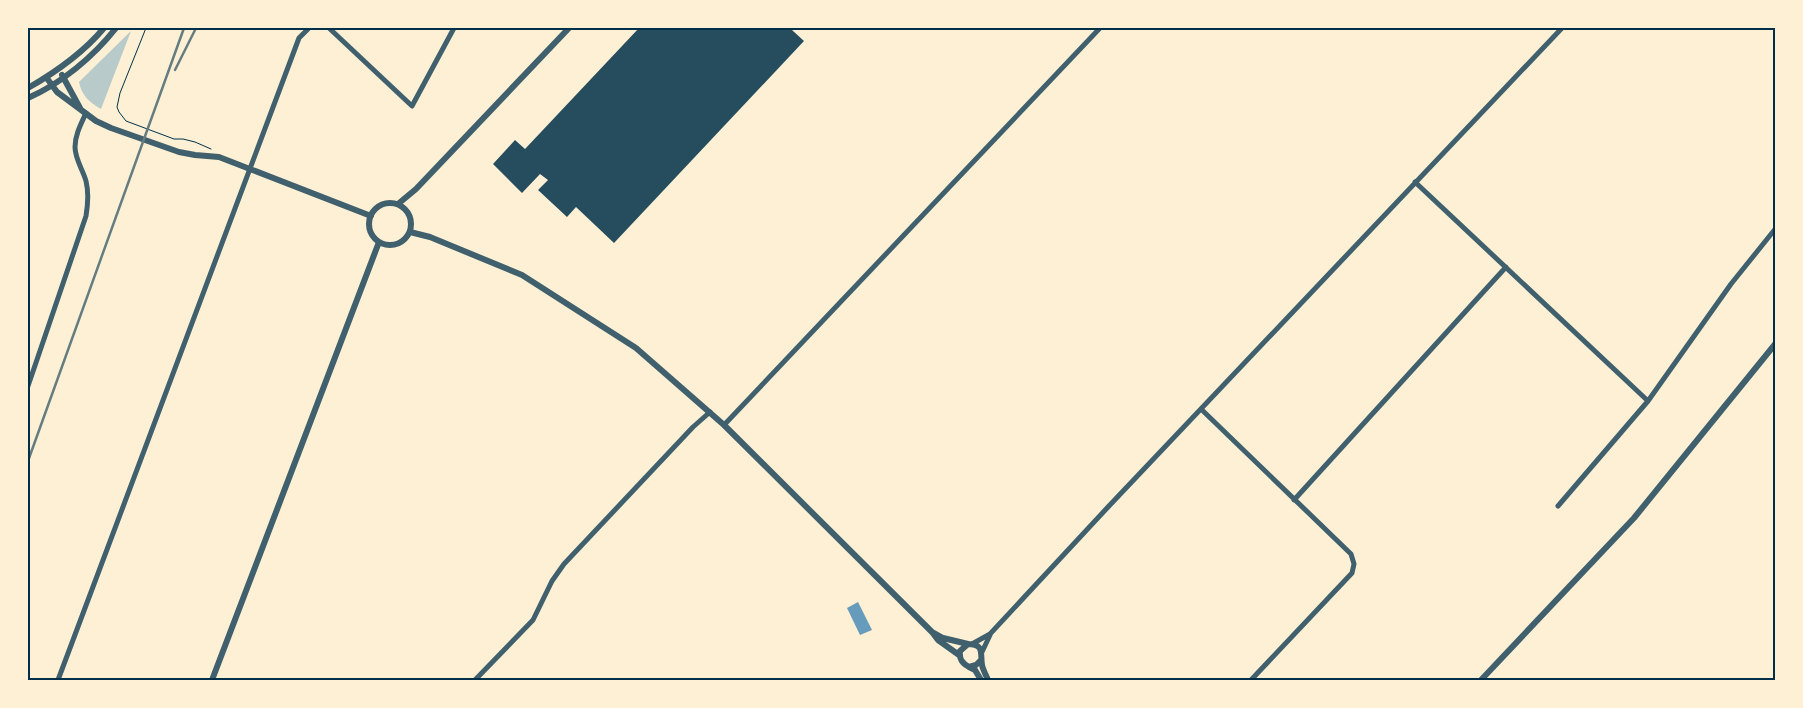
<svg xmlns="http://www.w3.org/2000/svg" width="1803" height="708" viewBox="0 0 1803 708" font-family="'Titillium Web',sans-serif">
<rect width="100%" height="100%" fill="#fdf0d5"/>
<path fill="#b9caca" d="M131,31L101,109C89,102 82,96 79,82Z"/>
<path fill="#669bbc" d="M858,602L872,630L860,635L847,608Z"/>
<path fill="#264d5e" d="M639,28H795L792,30L804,41L614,243L576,207L567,217L538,190L548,180L540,174L522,193L493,164L515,140L525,149Z"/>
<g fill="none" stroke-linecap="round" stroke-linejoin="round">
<path stroke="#003049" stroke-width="1" d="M146,28L120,93L117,107L119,112L126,121L174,139H183L195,142L211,149"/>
<path stroke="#3f606c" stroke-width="5" d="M329,28L412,106L454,28
M1415,182L1648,401
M28,386L86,216C88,204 89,193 86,181C83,170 75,159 75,147C75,135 81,124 86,113
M1201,409L1351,554L1354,564L1352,573L1251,680
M724,425L1100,28
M1294,500L1506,267
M1558,506L1648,401L1731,284L1776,228
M972,644L990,634L1108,507L1562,28
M982,652L990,635
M58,680L299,38L309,28
M475,680L533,620L552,581L564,564L693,427L710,412"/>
<path stroke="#3f606c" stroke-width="6" d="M62,75L80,108
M46,77L57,92L96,121L111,128L179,152L195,155L219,157L371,216
M28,88C56,72 83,53 104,28
M28,98C62,83 93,57 116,28
M369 224a21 21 0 1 1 42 0a21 21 0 1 1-42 0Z
M398,204L416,189L569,28
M410,232L430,237L522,275L636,348L724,425L932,632L938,640L959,655
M934,633L943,638L968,644
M981,660L976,665L969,667C962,663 959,659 960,651L968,644C985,644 980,654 982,665C983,670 986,675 988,680
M969,667L975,670L981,680
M212,680L379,242
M1481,680L1634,518L1776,343"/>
<path stroke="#657d81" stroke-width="2.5" d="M175,70L196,28
M28,461L184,28"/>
</g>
<rect width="1803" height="708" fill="none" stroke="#fdf0d5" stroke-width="58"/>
<rect x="29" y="29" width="1745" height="650" fill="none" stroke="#003049" stroke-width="2"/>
</svg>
